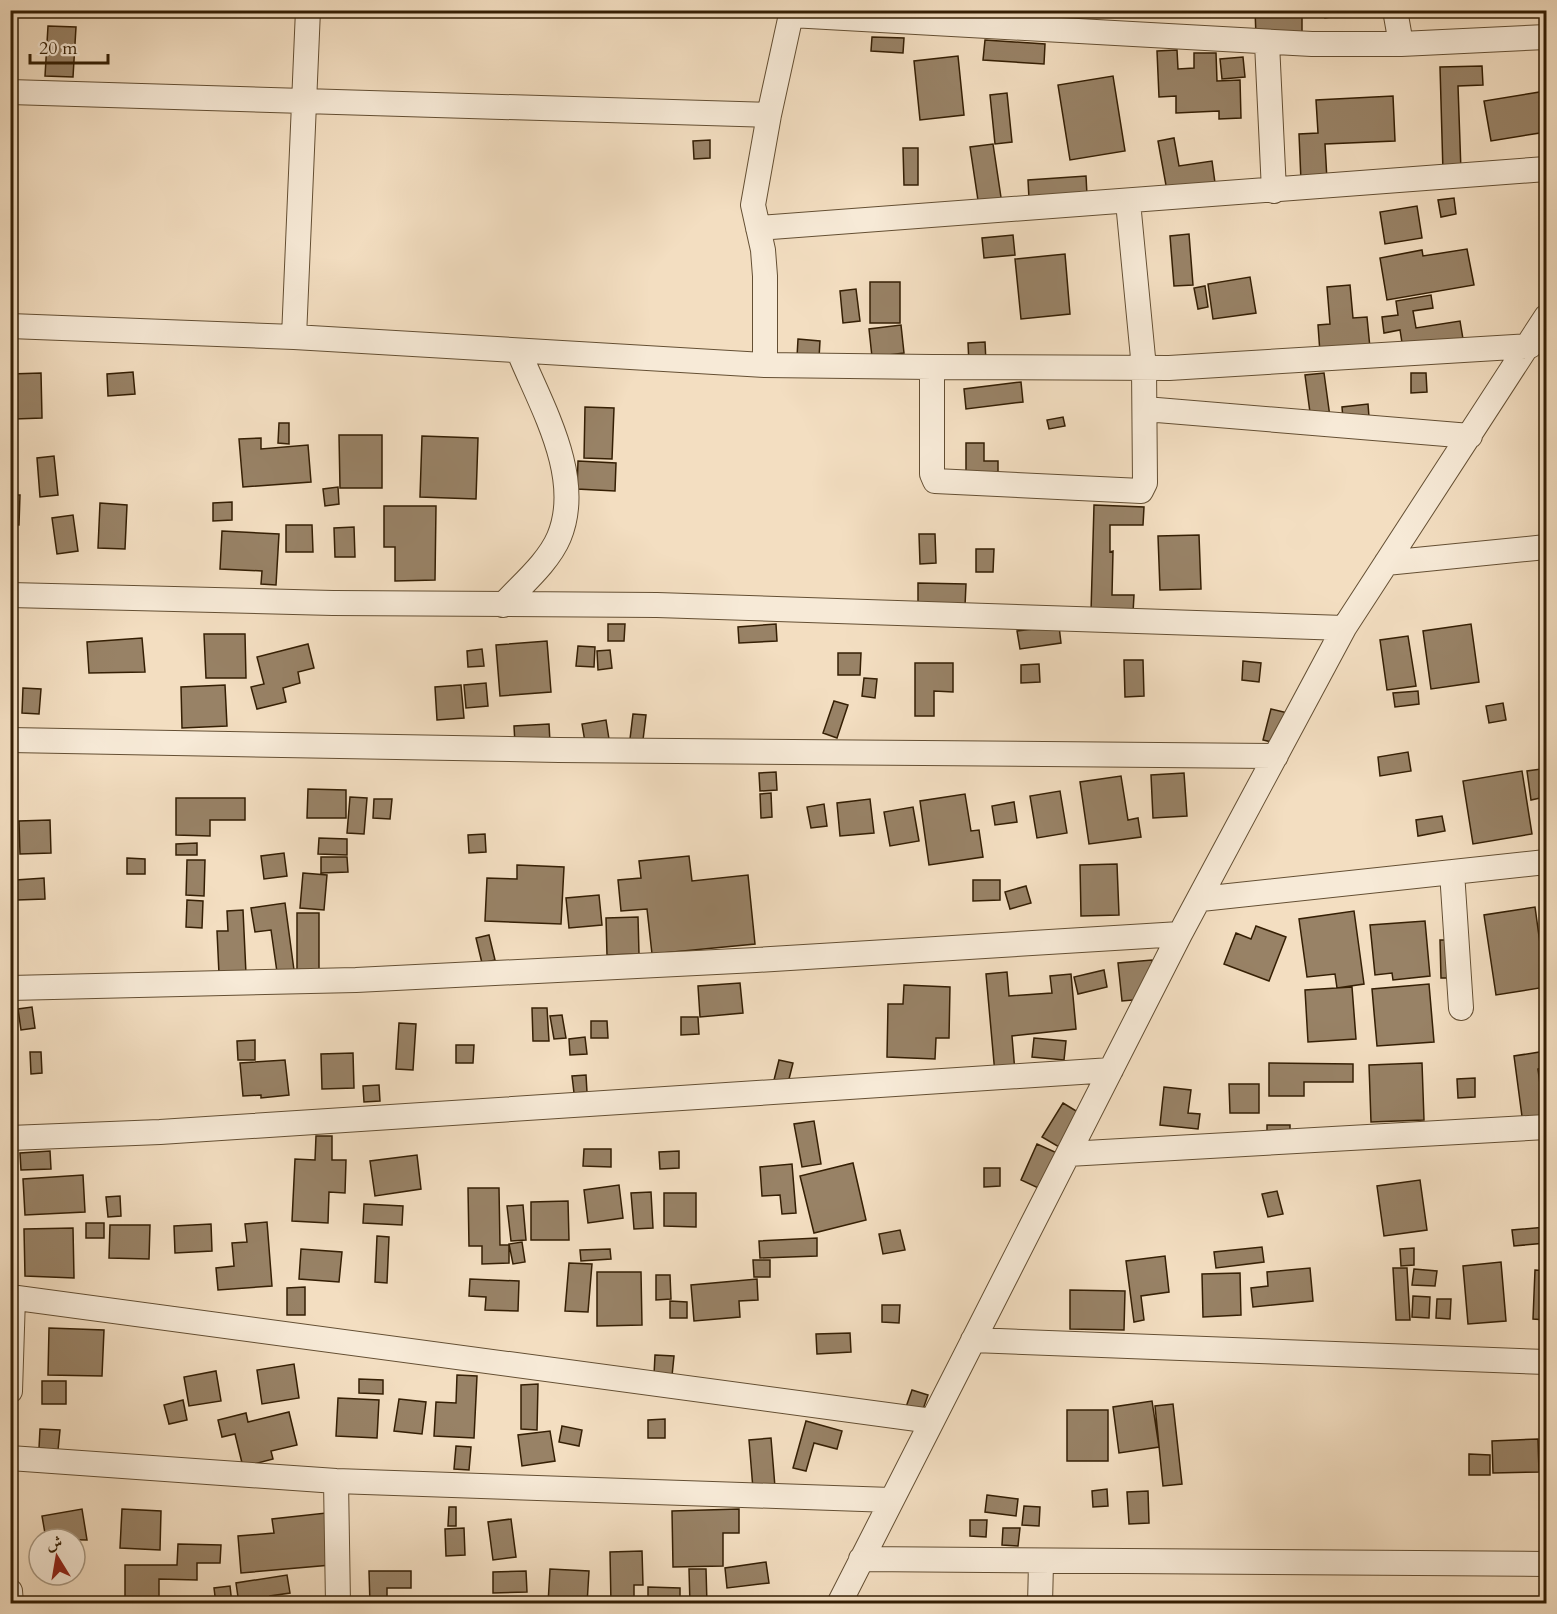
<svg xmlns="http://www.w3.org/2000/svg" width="1557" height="1614" viewBox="0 0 1557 1614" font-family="Cardo,Amiri,serif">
<rect width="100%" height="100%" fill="#f3dec1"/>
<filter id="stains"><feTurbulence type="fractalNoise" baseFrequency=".00333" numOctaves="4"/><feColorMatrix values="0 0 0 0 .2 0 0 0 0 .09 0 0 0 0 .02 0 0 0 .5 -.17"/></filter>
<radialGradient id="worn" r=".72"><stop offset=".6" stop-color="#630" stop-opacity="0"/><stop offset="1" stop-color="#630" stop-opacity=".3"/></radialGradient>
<path fill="#988266" stroke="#351f04" stroke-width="1.5" d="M1255,10H1274V15L1302,14V35L1256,36Z
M1324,10H1343L1344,15L1325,18Z
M48,26L76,27L73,77L45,76Z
M872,37L904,38L903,53L871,51Z
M985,40L1045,44L1044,64L983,60Z
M1177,50L1178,69L1194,68V53H1216L1217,81L1240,80L1241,118L1219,119V111L1176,113V96L1159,97L1157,51Z
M958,56L964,115L920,120L914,61Z
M1243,57L1245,77L1222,79L1220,59Z
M1482,66L1483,85L1458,86L1461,171L1443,172L1440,67Z
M1113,76L1125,151L1070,160L1058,85Z
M1546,91V132L1491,141L1484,101Z
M1007,93L1012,142L995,144L990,95Z
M1393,96L1395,141L1325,144L1327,180L1301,181L1299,134L1318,133L1316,100Z
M1174,138L1179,166L1212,161L1215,183L1167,191L1158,141Z
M710,140V158L694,159L693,141Z
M993,144L1002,204L979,207L970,147Z
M903,148H918V185H904Z
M1086,176L1087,195L1029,199L1028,180Z
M1454,198L1456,214L1441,217L1438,200Z
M1417,206L1422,238L1385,244L1380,212Z
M1189,234L1193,285L1174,286L1170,236Z
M1013,235L1015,255L984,258L982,238Z
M1467,249L1474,285L1387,300L1380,258L1422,250L1423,256Z
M1065,254L1070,314L1021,319L1015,259Z
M1250,277L1256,313L1213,319L1208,284Z
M870,282H900V323H870Z
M1350,285L1353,318L1367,317L1370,348L1320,353L1318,325L1330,324L1327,287Z
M1205,286L1208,307L1198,309L1194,288Z
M856,289L860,321L843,323L840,291Z
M1431,295L1433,308L1413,311L1416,328L1460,321L1463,339L1403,349L1400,330L1384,333L1382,317L1398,315L1396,301Z
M901,325L904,353L872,357L869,329Z
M798,339L820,341L819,358L797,357Z
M985,342L986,362L969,364L968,343Z
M133,372L135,394L108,396L107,374Z
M41,373L42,418L15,419V401H10V374Z
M1324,373L1330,417L1311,420L1305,375Z
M1411,373H1426L1427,392L1411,393Z
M1021,382L1023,402L966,409L964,389Z
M1368,404L1369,417L1343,419L1342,407Z
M585,407L614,408L612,459L584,458Z
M1063,417L1065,426L1049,429L1047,420Z
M279,423H289V444L278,443Z
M339,435H382V488H340Z
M422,436L478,438L476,499L420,497Z
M261,438V449L308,445L311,482L243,487L239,439Z
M966,443H984V461H998V480H966Z
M54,456L58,495L40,497L37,458Z
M578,461L616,463L615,491L577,489Z
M338,487L339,504L325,506L323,489Z
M10,495H20L19,525L10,524Z
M232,502V520L213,521V503Z
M100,503L127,505L125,549L98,548Z
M1094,505L1144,507L1143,525H1110V552L1113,551L1112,595H1134L1133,613L1091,612Z
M384,506H436L435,580L395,581V547H384Z
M73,515L78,551L57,554L52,518Z
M286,525H312L313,552H286Z
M354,527L355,557H335L334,528Z
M222,531L279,534L276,585L261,584L262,571L220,569Z
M919,534H935L936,563L920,564Z
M1199,535L1201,589L1160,590L1158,536Z
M976,549H994L993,572H976Z
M918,583L966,584L965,606L918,605Z
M608,624H625L624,641H608Z
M776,624L777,641L739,643L738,627Z
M1471,624L1479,682L1431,689L1423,631Z
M1059,626L1061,643L1020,649L1017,631Z
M204,634H245L246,678H206Z
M1408,636L1416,686L1387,690L1380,640Z
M142,638L145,672L89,673L87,642Z
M547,641L551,692L500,696L496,645Z
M308,644L314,668L298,672L300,683L283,688L286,702L257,709L251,687L264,684L257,657Z
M578,646L595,647L594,667L576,666Z
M482,649L484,666L468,667L467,651Z
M610,650L612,668L598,670L597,651Z
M838,653H861L860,675H838Z
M1124,660H1143L1144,696L1125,697Z
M1243,661L1261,663L1259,682L1242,680Z
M915,663H953V692L934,691V716H915Z
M1039,664L1040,682L1021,683V665Z
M864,678L877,679L875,698L862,696Z
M486,683L488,706L466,708L464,685Z
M225,685L227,726L182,728L181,687Z
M461,685L464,718L437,720L435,687Z
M23,688L41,689L39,714L22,713Z
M1418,691L1419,704L1395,707L1393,693Z
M834,701L848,705L837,738L823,733Z
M1503,703L1506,720L1489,723L1486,706Z
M1271,709L1288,713L1280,744L1263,740Z
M633,714L646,715L643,740L630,739Z
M606,720L609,739L585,742L582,724Z
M549,724L550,742L515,744L514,726Z
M1408,752L1411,771L1380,776L1378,757Z
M1541,769L1545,797L1531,800L1527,771Z
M1522,771L1532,834L1473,844L1463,781Z
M776,772L777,790L760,791L759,773Z
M1184,773L1187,816L1153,818L1151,775Z
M1121,776L1128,820L1138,818L1141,837L1089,844L1080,782Z
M308,789L346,790V818H307Z
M1060,791L1067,833L1037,838L1030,796Z
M771,793L772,817L761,818L760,794Z
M965,794L971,831L979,830L983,857L929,865L920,801Z
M350,797L367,798L364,834L347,833Z
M176,798H245V820H210V836L176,835Z
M374,799H392L390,819L373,818Z
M870,799L874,833L840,836L837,803Z
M1014,802L1017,822L995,825L992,806Z
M824,804L827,826L811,828L807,807Z
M913,807L919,841L890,846L884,812Z
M1442,816L1445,831L1418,836L1416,820Z
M50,820L51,853L20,854L19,821Z
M485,834L486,852L469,853L468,835Z
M319,838L347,839V855L318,854Z
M197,843V855H176V844Z
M284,853L287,876L264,879L261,856Z
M689,856L692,881L748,875L755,944L652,954L647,909L621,911L618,880L641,878L639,861Z
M321,857H347L348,872L321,873Z
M127,858L145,859V874H127Z
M187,860H205L204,896L186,895Z
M1117,864L1119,915L1081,916L1080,865Z
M517,865L564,867L561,924L485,921L487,878L517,879Z
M303,873L327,875L324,910L300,908Z
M44,878L45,899L17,900L16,880Z
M973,880H1000V900L973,901Z
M1026,886L1031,903L1010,909L1005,892Z
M599,895L602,925L569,928L566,898Z
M187,900L203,901L202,928L186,927Z
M285,903L294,970L277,972L271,930L255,932L251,908Z
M1535,907L1546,987L1496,995L1484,915Z
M243,910L246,974H219L217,931H228L227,911Z
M1354,911L1364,984L1337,988L1335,974L1307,977L1299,919Z
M297,913H319V972H297Z
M638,917L639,954L607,955L606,918Z
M1425,921L1430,976L1393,980L1392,973L1375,975L1370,925Z
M1256,926L1286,937L1269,981L1224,964L1236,933L1251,939Z
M489,935L495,960L482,963L476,938Z
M1440,940H1454L1455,978H1441Z
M1152,960L1156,998L1122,1001L1118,963Z
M1104,970L1107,987L1078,994L1074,977Z
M1007,972L1009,996L1052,993L1050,976L1071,974L1076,1029L1012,1036L1015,1072L995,1074L986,974Z
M740,983L743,1013L700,1017L698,986Z
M1429,984L1434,1042L1377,1046L1372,989Z
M904,985L950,987L949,1038H936L935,1059L887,1057L888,1004H903Z
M1352,987L1356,1039L1308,1042L1305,990Z
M32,1007L35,1028L21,1030L18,1009Z
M532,1008H547L549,1041H533Z
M562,1015L566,1038L554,1039L550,1016Z
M681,1017H698L699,1034L681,1035Z
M591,1021H607L608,1038H591Z
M399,1023L416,1024L413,1070L396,1069Z
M585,1037L587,1054L570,1055L569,1039Z
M1034,1038L1066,1041L1064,1060L1032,1057Z
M255,1040V1060H238L237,1041Z
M456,1045H474L473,1063H456Z
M1546,1051V1067L1538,1069L1545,1121L1523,1124L1514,1056Z
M30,1052H41L42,1073L31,1074Z
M353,1053L354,1088L322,1089L321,1054Z
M285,1060L289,1095L261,1098V1095L243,1096L240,1063Z
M779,1060L793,1063L788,1083L774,1080Z
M1269,1063L1353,1064V1082H1304V1096H1269Z
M1422,1063L1424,1120L1371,1122L1369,1065Z
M586,1075L587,1092L574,1093L572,1076Z
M1475,1078V1097L1458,1098L1457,1079Z
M10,1079L15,1119L10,1120Z
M1229,1084H1259V1113H1230Z
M379,1085L380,1101L364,1102L363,1086Z
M1164,1087L1191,1090L1188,1113L1200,1114L1198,1129L1160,1125Z
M1063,1103L1091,1120L1071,1154L1042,1137Z
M814,1121L821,1164L802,1167L794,1124Z
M1267,1125H1290V1138L1267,1139Z
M316,1136H332V1160H346L345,1193L329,1192L328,1223L292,1221L295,1159L315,1160Z
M1037,1144L1066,1157L1049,1193L1021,1180Z
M584,1149H611V1167L583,1166Z
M50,1151L51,1169L21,1170L20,1153Z
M679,1151V1168L660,1169L659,1152Z
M417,1155L421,1189L375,1196L370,1161Z
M853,1163L866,1220L814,1233L800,1176Z
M792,1164L796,1213L782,1214L780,1195L762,1196L760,1167Z
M984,1168H1000V1186L984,1187Z
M83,1175L85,1212L25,1215L23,1179Z
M1420,1180L1427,1230L1384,1236L1377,1186Z
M619,1185L623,1218L588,1223L584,1190Z
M468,1188H499L500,1245H509V1263L482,1264V1246H469Z
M1277,1191L1283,1214L1268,1217L1262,1194Z
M651,1192L653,1228L634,1229L631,1193Z
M664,1193H696V1227L664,1226Z
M120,1196L121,1216L108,1217L106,1197Z
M568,1201L569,1240H531V1202Z
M364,1204L403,1206L402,1225L363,1223Z
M523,1205L526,1240L511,1241L507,1206Z
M267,1222L272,1286L218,1290L216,1268L234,1266L232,1243L247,1242L245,1224Z
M86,1223H104V1238H86Z
M211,1224L212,1251L175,1253L174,1226Z
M110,1225H150L149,1259L109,1258Z
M1546,1227V1243L1514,1246L1512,1230Z
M73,1228L74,1278L25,1276L24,1229Z
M900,1230L905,1250L883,1254L879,1234Z
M377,1236L389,1237L387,1283L375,1282Z
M817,1238V1256L760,1258L759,1241Z
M522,1242L525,1262L513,1264L509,1244Z
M1262,1247L1264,1262L1216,1268L1214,1252Z
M1414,1248V1265L1401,1266L1400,1249Z
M301,1249L342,1252L339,1282L299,1279Z
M610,1249L611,1259L581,1261L580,1250Z
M1165,1256L1169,1292L1141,1296L1144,1320L1134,1322L1126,1261Z
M753,1260H770V1277H754Z
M1501,1262L1506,1321L1468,1324L1463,1266Z
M569,1263L592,1264L588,1312L565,1311Z
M1310,1268L1313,1301L1253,1307L1251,1288L1268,1286L1267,1272Z
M1393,1268H1407L1410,1320H1396Z
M1414,1269L1437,1271L1435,1286L1412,1285Z
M1535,1270L1546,1271V1320L1533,1319Z
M597,1272H641L642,1325L597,1326Z
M1240,1273L1241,1315L1203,1317L1202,1274Z
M656,1275H670L671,1299L656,1300Z
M470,1279L519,1281L518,1311L485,1310L486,1297L469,1296Z
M757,1279L758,1300L739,1301L740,1317L694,1321L691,1285Z
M305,1287V1315H287V1288Z
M1070,1290L1125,1291L1124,1330L1070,1329Z
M1413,1296L1430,1297L1429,1318L1412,1317Z
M1437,1299H1451L1450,1319L1436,1318Z
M670,1301L687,1302V1318H670Z
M882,1305H900L899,1323L882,1322Z
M49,1328L104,1330L102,1376L48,1375Z
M850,1333L851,1352L817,1354L816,1334Z
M655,1355L674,1356L672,1376L654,1375Z
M294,1364L299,1398L262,1404L257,1370Z
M216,1371L221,1401L189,1406L184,1377Z
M457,1375L477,1376L474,1438L434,1436L436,1402L456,1403Z
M359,1379L383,1380V1394L359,1393Z
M42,1381H66V1404H42Z
M538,1384L537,1430L521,1429V1385Z
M912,1390L928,1395L922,1412L906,1407Z
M338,1398L379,1400L377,1438L336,1436Z
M399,1399L426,1402L422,1434L394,1431Z
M183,1400L187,1420L169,1424L164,1405Z
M1152,1401L1159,1447L1119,1453L1113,1407Z
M1173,1404L1182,1484L1163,1486L1155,1406Z
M1067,1410H1108V1461H1067Z
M289,1412L297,1445L271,1451L273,1459L243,1467L235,1434L222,1437L218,1420L246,1413L248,1422Z
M665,1419V1438H648V1420Z
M806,1421L842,1431L837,1449L814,1443L806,1471L793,1468Z
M562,1426L582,1430L579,1446L559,1442Z
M40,1429L60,1430L58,1450L39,1448Z
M550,1431L555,1461L522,1466L518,1435Z
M771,1438L775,1487L753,1489L749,1440Z
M1538,1439L1539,1472L1493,1473L1492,1441Z
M456,1446L471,1447L469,1470L454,1469Z
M1469,1454L1490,1455V1475H1469Z
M1107,1489L1108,1506L1093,1507L1092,1491Z
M1148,1491L1149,1523L1129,1524L1127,1492Z
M987,1495L1018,1499L1016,1516L985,1512Z
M1024,1506L1040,1507L1039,1526L1022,1525Z
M449,1507H456V1526H448Z
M82,1509L87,1540L46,1539L42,1516Z
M122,1509L161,1511L160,1550L120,1548Z
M739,1509V1533H723V1566L673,1567L672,1511Z
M326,1513L331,1565L241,1573L238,1536L274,1533L272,1519Z
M511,1519L516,1557L493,1560L488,1522Z
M970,1520H987L986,1537L970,1536Z
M464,1528L465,1555L446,1556L445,1529Z
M1003,1528H1020L1018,1546L1002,1545Z
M178,1544L221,1545L220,1563H197V1580L159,1579V1598H125V1565H177Z
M642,1551L643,1585H634V1604H611L610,1552Z
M766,1562L769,1583L727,1588L725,1568Z
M550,1569L589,1571L587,1604H548Z
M689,1569H706L707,1604H690Z
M369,1571H411V1588H387V1604H370Z
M526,1571L527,1592L493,1593V1572Z
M287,1575L290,1593L270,1596L271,1604H239L236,1583Z
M230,1586L232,1604H216L214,1588Z
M648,1587L680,1588V1604H648Z
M315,1597L316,1604H299L298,1599Z"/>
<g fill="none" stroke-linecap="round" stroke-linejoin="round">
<defs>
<path id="minor" d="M1395,10L1401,44
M791,15L1312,44H1401L1546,37
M1267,43L1274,191
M10,92L769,115
M758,228L1546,169
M10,326L294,337L765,365L932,367L1169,368L1530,346
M294,337L308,10
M765,365V276L763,250L753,205L769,115L792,10
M932,367V474L935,481L1141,491L1145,483L1144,368L1128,202
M1145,409L1470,436
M1386,563L1546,547
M10,595L333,603L657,605L1344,628
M503,605C521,585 548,563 559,537C584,477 541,406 519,352
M10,740L559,750L1276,756
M1452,872L1461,1008
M1201,899L1546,862
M10,988L356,980L756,960L1180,934
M10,1138L160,1132L1111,1070
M1068,1154L1546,1127
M10,1297L932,1421
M973,1340L1546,1362
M10,1391L13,1297
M10,1458L336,1481L891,1500
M336,1481L338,1604
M861,1559L1546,1564
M10,1591L11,1604
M839,1604L1180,934L1344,628L1546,317
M1040,1604L1041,1563"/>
</defs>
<use href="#minor" stroke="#644f33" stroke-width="26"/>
<use href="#minor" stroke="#f7ead7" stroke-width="24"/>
</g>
<rect width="1557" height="1614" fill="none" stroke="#f3dec1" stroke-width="36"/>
<rect x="12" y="12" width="1533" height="1590" fill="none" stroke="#351f04" stroke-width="3"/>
<rect x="18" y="18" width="1521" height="1578" fill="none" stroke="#351f04" stroke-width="1.5"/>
<g transform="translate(57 1557) rotate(349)"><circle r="28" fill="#f7ead7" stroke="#a99983" stroke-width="1.5"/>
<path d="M0-4.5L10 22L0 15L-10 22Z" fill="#8f2418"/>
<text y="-9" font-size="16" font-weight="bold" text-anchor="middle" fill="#351f04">ش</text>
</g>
<path d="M30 54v9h78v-9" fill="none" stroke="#351f04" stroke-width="3"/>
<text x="39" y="54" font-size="18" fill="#351f04" stroke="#f7ead7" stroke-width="4.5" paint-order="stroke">20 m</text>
<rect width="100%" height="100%" filter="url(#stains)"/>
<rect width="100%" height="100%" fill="url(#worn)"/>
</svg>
